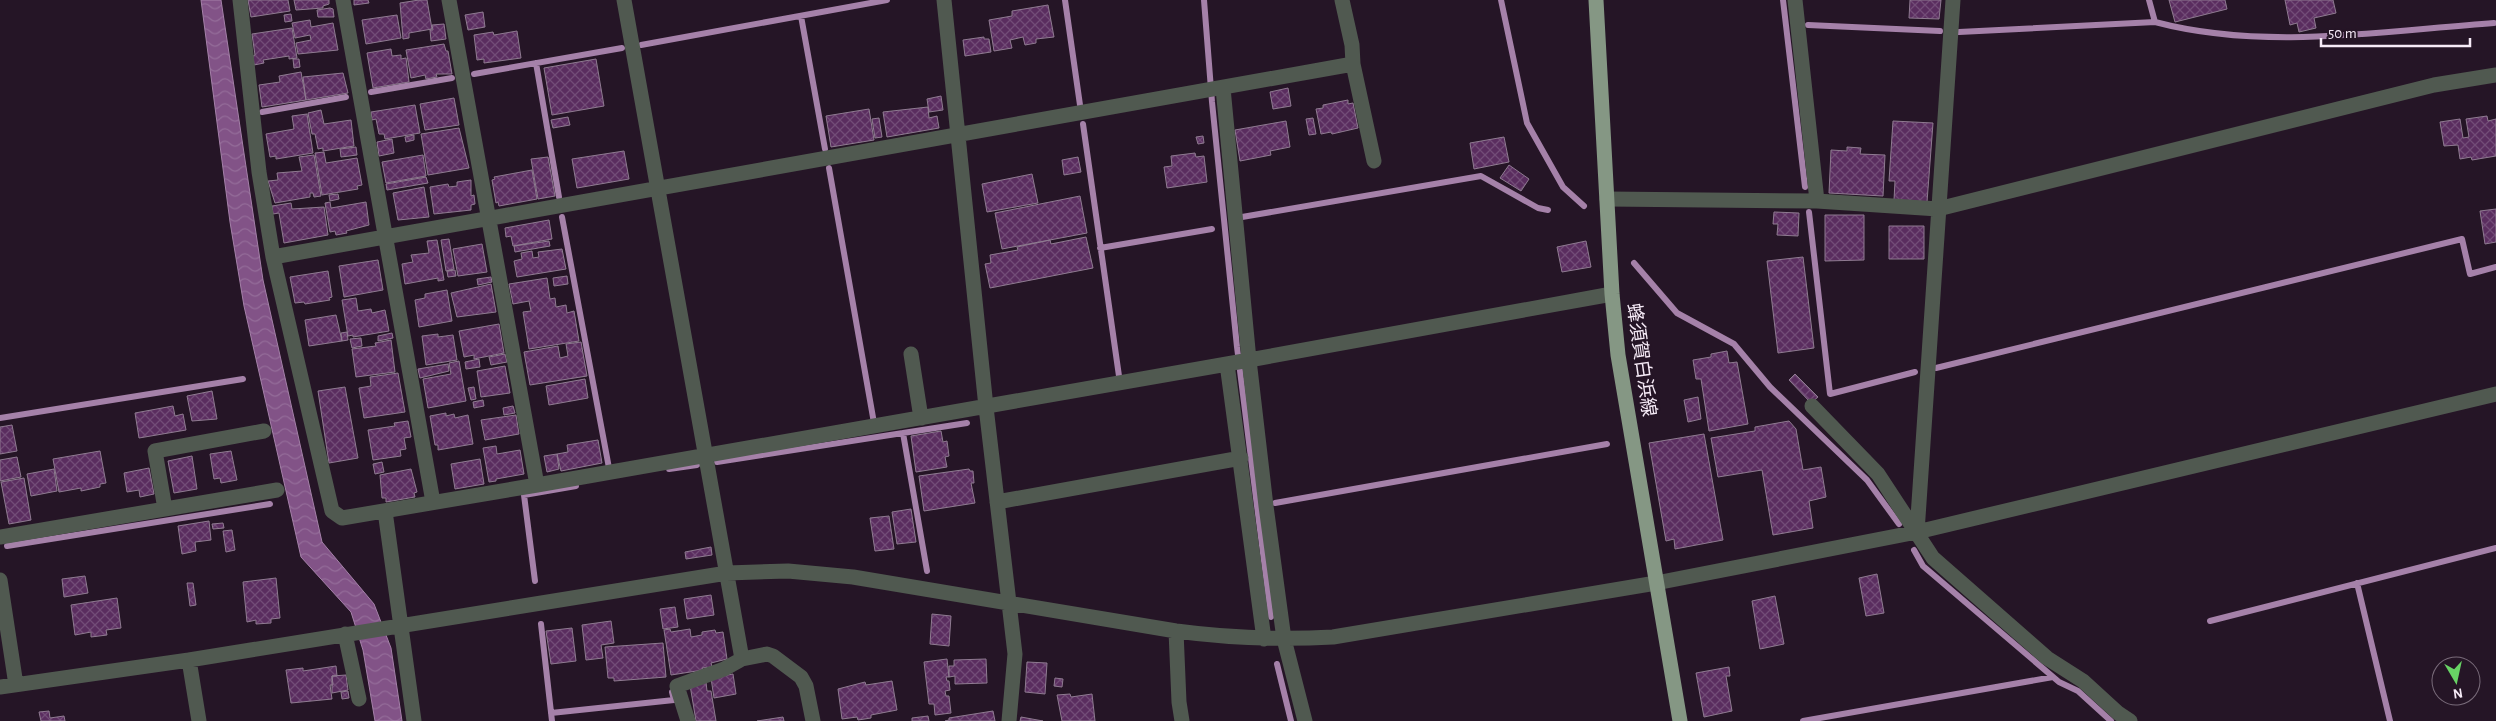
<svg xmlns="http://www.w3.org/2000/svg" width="2496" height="721" viewBox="0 0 2496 721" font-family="'Alegreya Sans','Noto Sans JP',sans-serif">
<defs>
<pattern id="water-waves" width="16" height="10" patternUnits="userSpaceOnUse" patternTransform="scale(1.25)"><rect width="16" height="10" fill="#825387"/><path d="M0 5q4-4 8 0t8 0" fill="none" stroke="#946c99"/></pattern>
<pattern id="building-cross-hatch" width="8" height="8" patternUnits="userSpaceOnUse" patternTransform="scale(1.25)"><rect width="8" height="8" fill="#5a2d5f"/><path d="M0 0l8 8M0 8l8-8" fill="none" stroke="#724c77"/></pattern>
</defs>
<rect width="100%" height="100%" fill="#251526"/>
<path fill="url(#water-waves)" stroke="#a581a9" d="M201,0H221L263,280L322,542L374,604L391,648L402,721H375L363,650L351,612L301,557L244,306L230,222Z"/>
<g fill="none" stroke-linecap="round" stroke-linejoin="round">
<path stroke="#a581a9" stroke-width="6" d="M1065,0L1080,105
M1204,0L1212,102L1237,347L1271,617
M1501,0L1527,123L1563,187L1584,206
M1783,0L1805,187
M2149,0L2155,22
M801,16L825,149
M1808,25L1940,31
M1959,32L2155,22C2265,51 2382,31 2494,23
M641,45L887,0
M536,63L559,197
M474,74L622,48
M371,92L452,78
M262,112L346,97
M1083,124L1119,376
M829,168L874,423
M1809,212L1830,394L1915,372
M562,217L609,468
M1242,217L1481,176L1538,208L1548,210
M1100,248L1212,229
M1634,263L1677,313L1734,344L1770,387L1867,480L1899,524
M1936,368L2462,239L2470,274L2496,267
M0,418L243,379
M903,433L927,571
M717,462L967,423
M669,469L697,465
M1275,503L1607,444
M7,546L270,504
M1914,550L1923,566L2059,682L2078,691L2111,721
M535,581L524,495L576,486
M2357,583L2390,721
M2210,621L2496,548
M541,624L552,721
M1277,664L1291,721
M551,713L674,700L672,692
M1803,721L2053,677"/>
</g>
<path fill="url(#building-cross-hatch)" stroke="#8f7b91" d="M248,0H288L290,11L251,17Z
M294,0H329V4L323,6V8L296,10Z
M354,0H368L369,3L354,5Z
M419,0H427L432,29L409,33V38L403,39L400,3Z
M1910,0H1941L1939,19L1909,18Z
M2169,0H2225L2227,9L2175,22Z
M2285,0H2333L2336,13L2314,18L2316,28L2299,32L2297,23L2290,25Z
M1048,5L1054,37L1036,39V43L1025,45L1023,37L1010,40L1012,48L994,51L989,20L1012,16V11Z
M330,8L333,9L334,17H318L317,10Z
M483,12L485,27L468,30L465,15Z
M291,14L292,21L285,22L284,15Z
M397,15L401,38L366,44L362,20Z
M310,20L311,27L333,23L338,50L298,54L296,43L311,40L310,35L295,38L292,23Z
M444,24L446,39L431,41L430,30H433L432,25Z
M292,28L297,58L289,59V56L263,60L264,63L254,65L253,56L255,55L252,34Z
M517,31L521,58L484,63V59L477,60L474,35L493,32L494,35Z
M984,37V39H989L991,52L965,56L963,40Z
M444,44L446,51H448L452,74H436L437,77L426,79L425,75L411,78L406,50Z
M391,49L392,56L401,55V59L406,58L409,82L373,88L367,53Z
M293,59H299L300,67L294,68Z
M596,59L604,106L552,115L544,68Z
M301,72L306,100L262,107L259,85L280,82L279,76Z
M343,73L348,93L306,100L303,77Z
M1288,88L1291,106L1273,109L1270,92Z
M941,96L943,110L929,112L927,99Z
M454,98L459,125L425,130L420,104Z
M1348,100V104L1353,103L1358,128L1332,134L1331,132L1321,134L1316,109L1323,108V105Z
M415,105L420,133L385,139L384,134H379L376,119L372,120L371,112Z
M928,107L929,118L937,116L939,128L887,137L883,112Z
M869,109L874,140L831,147L826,116Z
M321,110L324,124L351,120L354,146L323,151V148L318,149L315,134H312L308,113Z
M307,114L313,153L276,159V156L270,157L266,134L294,129L292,116Z
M2487,116L2488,121L2496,119V156L2472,160L2471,157L2460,159L2458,145L2444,146L2440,122L2460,119L2463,138L2469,137L2466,119Z
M568,117L570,125L553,128L551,120Z
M879,118L882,137L875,138L872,119Z
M1313,118L1316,134L1309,135L1306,119Z
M1286,121L1290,147L1270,151L1271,155L1240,161L1235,130Z
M1893,121L1933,123L1927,202L1894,200L1895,181H1889Z
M459,128L469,168L428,175L421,134Z
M414,135V140L406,142L405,137Z
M1203,136L1204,143L1198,144L1196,137Z
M1504,137L1509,162L1474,169L1470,143Z
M392,139L394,153L379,156L377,142Z
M356,147L357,155L341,157L340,149Z
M1847,147L1861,148L1860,154L1885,155L1883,196L1829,193L1831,150L1847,151Z
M624,151L629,179L577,188L572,159Z
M324,152L326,163L357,158L362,185L357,186L358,189L322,195L315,153Z
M1195,153L1196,157L1204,156L1207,182L1167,188L1164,167L1172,166L1171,156Z
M314,155L321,196L314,197L313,193H310V197L275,203L268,181L278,180L277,173L302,171L299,157Z
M423,155L426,176L386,183L382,162Z
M548,157L555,196L538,199L531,159Z
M1078,157L1081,172L1064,175L1062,160Z
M1509,165L1529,179L1521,191L1500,178Z
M532,170L537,199L499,206L498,202L496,203L492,180L495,179L494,177Z
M1032,174L1038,203L987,212L982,184Z
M426,177L428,183L387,190L386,184Z
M471,180V196L474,195L475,204L471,205V210L434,214L430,187L448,184L449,187L457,186V182Z
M424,187L429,217L398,220L393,193Z
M338,194L339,199L330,201L329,195Z
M1080,196L1087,233L1002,249L995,213Z
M330,202L331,208L366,202L369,225L346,231L347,233L336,235L335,231L330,232L325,203Z
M291,203L292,209L324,207L328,235L284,243L279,213L273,214L272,206Z
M2496,209V242L2485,244L2480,211Z
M1774,212L1799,213L1798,236L1777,235L1778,224H1773Z
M1825,215H1864V260L1825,261Z
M549,220L552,239L513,246L511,236L506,237L505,228Z
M1889,226H1924V259H1889Z
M1086,237L1093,268L990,288L985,264L991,263L990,255L1018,250L1017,247L1050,240L1051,244Z
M449,239L454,269L446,271L441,240Z
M437,240L444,280L438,281V278L405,284L402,264L413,262L411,255L429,253L427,241Z
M549,241L550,246L515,252L514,246Z
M1586,241L1591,267L1562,272L1557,247Z
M482,244L487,272L458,276L453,249Z
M562,249L566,269L517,277L514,261L522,259L521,253L532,251L533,258L539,257L538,252Z
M1803,257L1814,348L1778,353L1767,261Z
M378,260L383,290L344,297L339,266Z
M455,270L456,276L448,277L447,271Z
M328,271L332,297L329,298L330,300L305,304L304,302L295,303L290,277Z
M567,276L568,284L554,286L553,278Z
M491,277L492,282L478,285L477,279Z
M547,278L550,299L555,298L556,307L566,305L567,313L574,311L579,341L529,349L523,312L531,311L529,301L513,304L509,284Z
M491,284L496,312L457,317L451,293Z
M447,290L452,321L419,327L415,300L425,298V294Z
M356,298L358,311L371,309L372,313L385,310L389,331L353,337V335L348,336L342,300Z
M336,315L342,341L309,346L305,320Z
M499,324L504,353L474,359V355L464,357L459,331Z
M347,332L348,340L342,341L341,333Z
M392,333L393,338L378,341V336Z
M438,334V337L453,335L457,360L426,365L422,336Z
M361,338L362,346L352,348L350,339Z
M391,340L395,372L356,377L352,349L376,346L375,343Z
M581,342L587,376L530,385L524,352L558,346L560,358L568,356L566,344Z
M1727,351L1729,363L1737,362L1748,424L1709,431L1701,379H1696L1693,360L1711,357V354Z
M505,354L507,362L491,365L489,357Z
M479,359L480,367L466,369L465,362Z
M459,361L466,401L428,408L423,379L451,374L449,363Z
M448,364L449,371L420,378L418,369Z
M505,366L510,393L481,397L477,371Z
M398,373L405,412L364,418L359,388L371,386L370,377Z
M1795,374L1818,397L1811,403L1789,380Z
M585,379L588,398L549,405L546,386Z
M345,387L358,458L329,463L318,391Z
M474,387L476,399L471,400L468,388Z
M212,391L217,419L192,421L187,396Z
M1698,397L1701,419L1688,422L1684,400Z
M483,400L484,406L474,408L473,402Z
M173,406L175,416L183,414L186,430L139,438L135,413Z
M513,406L515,413L504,415L503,408Z
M446,413V416L454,414L455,418L468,415L473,444L438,450V445H435L430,416Z
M516,415L519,434L485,440L481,420Z
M408,421L411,437L404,438L406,449L400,450L401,456L373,460L368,430L395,426L394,423Z
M1789,421L1796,429L1803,470L1821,467L1826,497L1809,501L1813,528L1773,535L1762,470L1718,477L1711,438L1755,431V427Z
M12,425L17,451L0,454V427Z
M941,431L943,442L947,441L949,456L945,457L947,467L916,472L911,436Z
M1704,434L1723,540L1675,549L1674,539L1666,541L1649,443Z
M598,440L602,463L561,471L557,454L568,452L567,445Z
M496,446L497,454L520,450L524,474L496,479V481L489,482L483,448Z
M100,451L106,483L100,484V487L81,491V488L59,492L53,459Z
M231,451L237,480L221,483L220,478L214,479L210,454Z
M557,454L559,469L547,472L544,456Z
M192,456L197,489L174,493L168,461Z
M17,457L21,477L0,481V460Z
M480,459L484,484L455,489L451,464Z
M382,462L384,472L375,474L373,464Z
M149,468L154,494L140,497L139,490L127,492L124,473Z
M54,469L57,491L31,496L27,474Z
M411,469L417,492L414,493L415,497L386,502V498H382L380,475Z
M969,469L970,471H973L974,483H971L975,503L924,511L919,476Z
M24,478L31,520L9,524L1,482Z
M911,509L916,542L897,544L892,512Z
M889,516L894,549L875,551L870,518Z
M209,521L211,540L195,542L196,551L182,554L178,526Z
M223,523L224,528L213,529L212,524Z
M232,530L235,550L226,552L223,531Z
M711,547L712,555L686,559L685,552Z
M1877,574L1884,613L1866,616L1859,578Z
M85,576L88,593L64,597L62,579Z
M276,578L280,618L271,619V623L256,624V620L247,622L243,582Z
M187,583H193L196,605L190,606Z
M711,595L714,615L687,619L684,599Z
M1775,596L1784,644L1760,649L1752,601Z
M117,598L121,628L106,630L107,635L91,637V632L75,635L71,605Z
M675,607L678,627L663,629L660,609Z
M932,614L951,616L949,646L930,644Z
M611,621L614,643L601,645L603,658L586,660L582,625Z
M572,628L576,661L551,664L546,631Z
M670,629L671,632L690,629L691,637L702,635V632L715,630L716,633L723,632L727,659L711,663L712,667L702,668L703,670L671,675L664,630Z
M663,643L666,677L614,681V678H608L605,647Z
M947,659L949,677H946L947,681H949L950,690L945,691L946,696H949L951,713L935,715L934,704H929L924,662Z
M986,659L987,683L955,684V676L949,677V666H954V660Z
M1027,662L1047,663L1045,694L1025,692Z
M336,666L337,676H332L333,685H330L332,699L291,703L286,670L303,668V671Z
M1729,667L1730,676H1726L1732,711L1704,717L1696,673Z
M733,674L736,694L714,698L711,678Z
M346,675L348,690L332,693V676Z
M1055,678L1063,679L1062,687L1054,686Z
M892,681L897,710L871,715V718L858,720L857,717L842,719L838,689L865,682L866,685Z
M706,682L707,691H711L716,721H696L690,685Z
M348,691L349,698L342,699L341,692Z
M1070,694L1071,697L1092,694L1095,721H1062L1057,695Z
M49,711L50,718L64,716L65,721H41L39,712Z
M993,711L995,721H945L949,720V718Z
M928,716L929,721H912V718Z
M783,717L784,721H757Z
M1021,717L1043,721H1020Z"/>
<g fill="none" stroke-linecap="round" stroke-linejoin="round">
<path stroke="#505950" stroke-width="15" d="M240,0L259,172L273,257L332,511L342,518L537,485L449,0
M343,0L433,502
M624,0L742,659L767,654L773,656L801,677L806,686L813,721
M944,0L986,407L1015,654L1009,721
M1795,0L1817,201
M1353,64L1374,161
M1223,88L1249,360L1266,506L1284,639L1305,721
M1607,199L1817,201L1938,209L2434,85L2496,75
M273,257L1353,64L1352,45L1342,0
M911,354L921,418
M1227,364L1264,639
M1812,406L1878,474L1933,558L2047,658L2083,681L2118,713L2130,721
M537,485L1227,364L1612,294
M997,502L1241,458
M165,509L155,451L264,431
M385,511L414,721
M1917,532L1953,0
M0,537L277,490
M0,580L16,685
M1176,631L1179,702L1182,721
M345,634L359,699
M189,660L199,721
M0,687L189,660L727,573L788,571L853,577L1176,631C1229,638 1280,640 1333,637L1656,583L1917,532L2496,394
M688,721L677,686L724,669L742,659"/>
<path stroke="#859784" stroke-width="15" d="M1596,0L1612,294L1618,355L1680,721"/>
</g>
<g text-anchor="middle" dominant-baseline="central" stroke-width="4" stroke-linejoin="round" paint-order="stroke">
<g font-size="19" fill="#f6ebf7" stroke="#251526">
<text transform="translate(1641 360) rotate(82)">蜂須賀白浜線</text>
</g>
</g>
<g transform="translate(2456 681) rotate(171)"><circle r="24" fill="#251526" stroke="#796b7a"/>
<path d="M0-4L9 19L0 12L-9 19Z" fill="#68d465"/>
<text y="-8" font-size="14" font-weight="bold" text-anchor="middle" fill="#f6ebf7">N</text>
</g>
<path d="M2321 38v8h149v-8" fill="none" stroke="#f6ebf7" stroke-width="2.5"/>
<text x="2328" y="38" font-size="15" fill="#f6ebf7" stroke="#251526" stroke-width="4" paint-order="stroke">50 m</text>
</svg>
